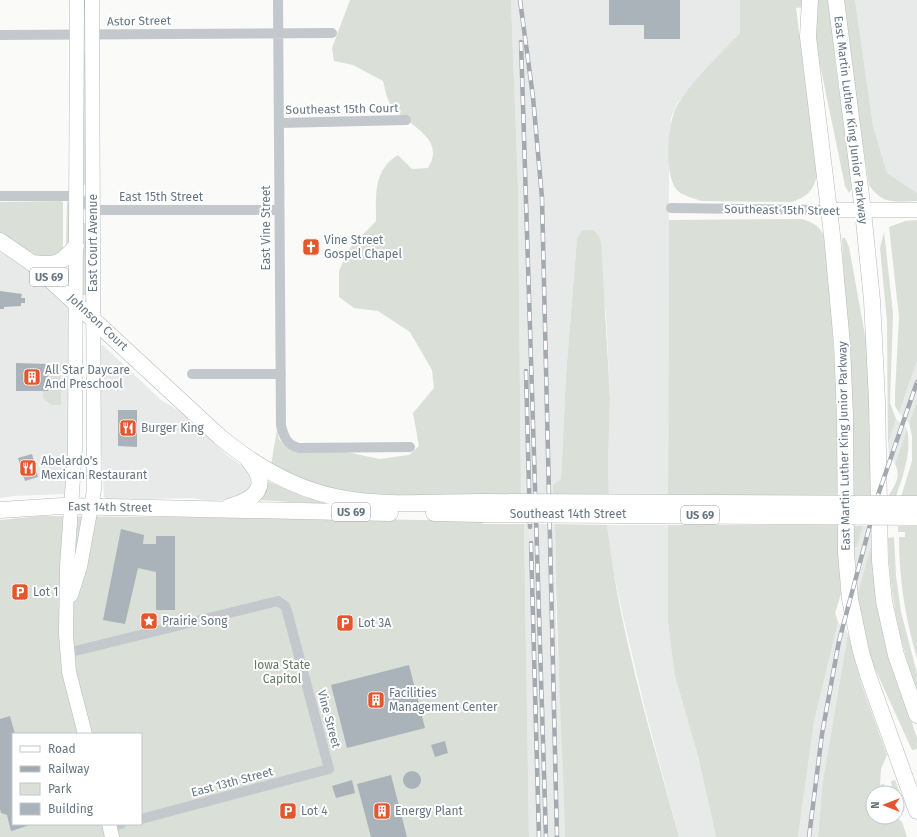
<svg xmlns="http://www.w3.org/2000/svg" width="917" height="837" viewBox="0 0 917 837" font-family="'Fira Sans',sans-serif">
<rect width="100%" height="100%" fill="#fafaf8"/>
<path fill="#e8e9e9" d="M511,0H740V33L692,85L677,104L671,118L669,163L668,496H609L608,467L610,398L606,313L593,230H583L577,238L566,375L561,479L553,496H521L518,186Z
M855,0H917V193L887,173L873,126Z
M0,251L36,276L69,307L70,441L65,494L14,496L0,498Z
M101,345H103L160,399L182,413L227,455L251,472L254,479L251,492L231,500L211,501L191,498L109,500L104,497L100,424Z
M917,361V401L909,423L899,413Z
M896,419L904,425L907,429L895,464L889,454L888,445Z
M524,524H555L556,625L561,706L565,837H529Z
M607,525H668V622L671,647L675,676L698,756L716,837H679L644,705L625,625L611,560Z
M863,526H872V549H870L857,596L853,547H857Z
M838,622L848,633L822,787L818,837H798L814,722Z"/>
<path fill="#dadfd7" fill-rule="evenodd" d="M350,0H511L518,186L521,496C462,496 394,501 337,489C314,484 292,475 271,465L277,429L279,439L284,445L347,452L379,459L409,455L419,446L413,413L434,388L432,370L410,332L378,311L354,308L339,297V271L349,249L376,221C376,196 373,170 398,155L412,169L428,168C448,135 402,125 389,102C386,96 385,88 383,81L353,65L334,61L332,48Z
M740,0H806V7L796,8L817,176C812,192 808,196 792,202L701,201C693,198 682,196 676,189C664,173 667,121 678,104C693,79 720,55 740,33Z
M814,0H829L836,69L851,171V189L849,193L845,186L816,45Z
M840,0H855L873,126L887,173L917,193V201C896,202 882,205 869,185Z
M82,52H88V185H81Z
M61,201L63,202V249L56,258L35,256L0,233V202Z
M67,201L70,204L69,244L66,249Z
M801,219C810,221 819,225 823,234C830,251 828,275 830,294C835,362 838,429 838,497L668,496L669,220Z
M917,220V361L899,413L895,406V393L899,317L889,227L905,221Z
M82,223H88V295H82Z
M583,230H593L598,235L601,242L610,398L608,467L609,496H553V485L561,479L566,375L577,238Z
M884,232L893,313L890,403L896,419L888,445L887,321L880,248Z
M842,238H845L849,247L868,352L872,497H853Z
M48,364H61V405H51L43,398V391H48Z
M917,401V498L901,497L912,461V436L909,423Z
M907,429C912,453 903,475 896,497H888C894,486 902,477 895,464Z
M265,480L304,497L326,502V504L258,500Z
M40,516L300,518L482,521V524H524L529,837H0V520ZM13,734H141V824H13Z
M555,524L607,525C619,631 651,734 679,837H565C562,733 556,629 555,524Z
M668,525H838L841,594L835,613L838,622L814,722L798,837H716L698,756L675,676L671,647L668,622Z
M854,526H863L857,547H853Z
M898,526H917V658C905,618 899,578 899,537H905V532H898Z
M894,537L896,576L901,612L917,673V691C899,641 889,592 888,538Z
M870,549H872L909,714L917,738V749L912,750L872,662L863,631L857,596Z
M848,633L861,683L887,755L881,769L880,785L884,784L886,793H873V817H896L902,822L907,837H818L822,787Z
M895,780L904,803L900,805L897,801V793H893L891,781Z"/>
<path fill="#aab3b9" d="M609,0H680V39H644V25H609Z
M0,291L22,294L21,298H25V303H21V306L4,307V309H0Z
M16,363L48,364V391H16Z
M118,410H137V447L118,446Z
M32,454L38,477L25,481L18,458Z
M121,529L144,535L143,544H156V536H175V610H156V572L138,568L125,624L103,620Z
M409,665L425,728L347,748L331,685Z
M10,716L15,734H13V824H33L11,831L7,815L1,813L0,809V719Z
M445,741L448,753L435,757L431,745Z
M403 780a9 9 0 1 1 18 0a9 9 0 1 1-18 0Z
M391,775L407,837H371L357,784Z
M352,780L355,793L336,798L332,786Z"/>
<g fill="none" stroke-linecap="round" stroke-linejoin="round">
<defs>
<path id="secondary" d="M77,0L75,449L67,567L66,634L69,672L85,734
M829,210H917
M71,595L80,567L94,490L92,0
M109,824L112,837"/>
<path id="primary" d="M810,0L808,37L832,235L842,344L845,416L846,553L850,599L861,652L869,678L917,811
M836,0L863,211L872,300L877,401L880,561L884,601L896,655L917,715
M0,241L32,263L220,437C254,465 292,488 336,497C383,507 434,502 482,502
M32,263C55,266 62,264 76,246
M229,507C256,499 271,486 249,461
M0,510L62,506L390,513
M434,513L482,514"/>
</defs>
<use href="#secondary" stroke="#b3babf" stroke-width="15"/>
<use href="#primary" stroke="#b5babe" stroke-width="17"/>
<path stroke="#c3c8cc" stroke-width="10" d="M278,0L281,426C284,437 287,445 299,448L410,447
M0,35L332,33
M279,123L406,120
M0,196H77L93,210H279
M671,208L829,210
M192,374H281
M67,653L278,601L285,606L287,611L329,769L141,819
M110,827L121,824"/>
<use href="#secondary" stroke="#fff" stroke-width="14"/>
<use href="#primary" stroke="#fff" stroke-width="16"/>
<defs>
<path id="rail" d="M520,0L533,97L542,198L557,837
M521,42L546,837
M526,371L530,527
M531,543L539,837
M809,837L822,734L839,641L878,495L917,382"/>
</defs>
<use href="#rail" stroke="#a2aab0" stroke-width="4.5"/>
<use href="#rail" stroke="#fff" stroke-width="3" stroke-dasharray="9" stroke-linecap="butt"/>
<defs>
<path id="primary-bridge" d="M482,502L917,504
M482,514L917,517"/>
</defs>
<use href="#primary-bridge" stroke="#b5babe" stroke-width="17" stroke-linecap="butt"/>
<use href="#primary-bridge" stroke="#fff" stroke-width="16"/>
</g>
<defs>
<symbol id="church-square" viewBox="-11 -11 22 22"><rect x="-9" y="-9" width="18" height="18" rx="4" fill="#e4572e" stroke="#fff"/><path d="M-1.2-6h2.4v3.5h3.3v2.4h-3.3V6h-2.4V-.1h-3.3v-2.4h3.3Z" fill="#fff"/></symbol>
<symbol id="building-square" viewBox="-11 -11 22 22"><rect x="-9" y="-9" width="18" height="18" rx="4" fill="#e4572e" stroke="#fff"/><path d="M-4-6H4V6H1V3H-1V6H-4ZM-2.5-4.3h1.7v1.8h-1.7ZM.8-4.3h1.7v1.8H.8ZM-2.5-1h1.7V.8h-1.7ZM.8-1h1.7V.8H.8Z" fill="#fff"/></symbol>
<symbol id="restaurant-square" viewBox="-11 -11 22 22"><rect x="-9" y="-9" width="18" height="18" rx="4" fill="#e4572e" stroke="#fff"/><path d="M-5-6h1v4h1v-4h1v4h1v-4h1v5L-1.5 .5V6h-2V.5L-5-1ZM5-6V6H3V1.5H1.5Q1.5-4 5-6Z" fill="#fff"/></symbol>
<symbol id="parking-square" viewBox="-11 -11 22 22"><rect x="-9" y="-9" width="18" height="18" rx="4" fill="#e4572e" stroke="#fff"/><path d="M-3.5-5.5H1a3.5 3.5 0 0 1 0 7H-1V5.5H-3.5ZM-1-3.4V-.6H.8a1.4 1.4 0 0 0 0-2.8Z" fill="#fff"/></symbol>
<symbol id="sight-square" viewBox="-11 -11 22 22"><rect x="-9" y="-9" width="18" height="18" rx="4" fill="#e4572e" stroke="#fff"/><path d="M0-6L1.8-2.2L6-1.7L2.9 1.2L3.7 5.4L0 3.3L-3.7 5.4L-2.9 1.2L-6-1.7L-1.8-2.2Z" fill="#fff"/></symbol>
</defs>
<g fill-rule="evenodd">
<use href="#church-square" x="301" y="237" width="20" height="20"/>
<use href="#building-square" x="22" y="367" width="20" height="20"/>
<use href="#restaurant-square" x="118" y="418" width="20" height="20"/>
<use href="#restaurant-square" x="18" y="458" width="20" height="20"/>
<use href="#parking-square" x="10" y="582" width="20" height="20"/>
<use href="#sight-square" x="139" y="611" width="20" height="20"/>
<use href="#parking-square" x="335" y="613" width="20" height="20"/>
<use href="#building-square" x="366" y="690" width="20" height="20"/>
<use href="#parking-square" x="278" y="801" width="20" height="20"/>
<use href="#building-square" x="372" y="801" width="20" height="20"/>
</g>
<g text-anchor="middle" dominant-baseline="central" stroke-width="4" stroke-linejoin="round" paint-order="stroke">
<g fill="#fff" stroke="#939fa8" stroke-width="1">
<rect x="30" y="268" width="38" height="18" rx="3"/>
<rect x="332" y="503" width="38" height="18" rx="3"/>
<rect x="681" y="506" width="38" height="18" rx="3"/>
</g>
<g font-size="11" font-weight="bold" fill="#657683">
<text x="49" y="277">US 69</text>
<text x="351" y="512">US 69</text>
<text x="700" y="515">US 69</text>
</g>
<g font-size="12" fill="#657683" stroke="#fff">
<text transform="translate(139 21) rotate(-1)">Astor Street</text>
<text transform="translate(342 109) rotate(-1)">Southeast 15th Court</text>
<text transform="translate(851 120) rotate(83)">East Martin Luther King Junior Parkway</text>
<text x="161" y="197">East 15th Street</text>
<text transform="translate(782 210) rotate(1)">Southeast 15th Street</text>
<text transform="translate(266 228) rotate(-90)">East Vine Street</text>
<text transform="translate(93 243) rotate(-90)">East Court Avenue</text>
<text transform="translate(98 322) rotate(43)">Johnson Court</text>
<text transform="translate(844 446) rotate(-91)">East Martin Luther King Junior Parkway</text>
<text transform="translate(110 507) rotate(1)">East 14th Street</text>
<text x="568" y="514">Southeast 14th Street</text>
<text transform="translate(329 719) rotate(75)">Vine Street</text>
<text transform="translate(232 782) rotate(-15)">East 13th Street</text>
</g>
<g font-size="12" fill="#657683" stroke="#fff" text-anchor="start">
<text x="324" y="240">Vine Street<tspan x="324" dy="14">Gospel Chapel</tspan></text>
<text x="45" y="370">All Star Daycare<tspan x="45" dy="14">And Preschool</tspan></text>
<text x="141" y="428">Burger King</text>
<text x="41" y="461">Abelardo's<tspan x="41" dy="14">Mexican Restaurant</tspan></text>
<text x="33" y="592">Lot 1</text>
<text x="162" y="621">Prairie Song</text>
<text x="358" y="623">Lot 3A</text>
<text x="389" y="693">Facilities<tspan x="389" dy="14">Management Center</tspan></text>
<text x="301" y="811">Lot 4</text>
<text x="395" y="811">Energy Plant</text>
</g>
<g font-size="12" fill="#687a64" stroke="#fff">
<text x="282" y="665">Iowa State<tspan x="282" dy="14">Capitol</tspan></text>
</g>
</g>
<rect x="12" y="733" width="130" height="92" fill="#ffffff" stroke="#c1c8cd"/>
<rect x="20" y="746" width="20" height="6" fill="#ffffff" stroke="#c1c8cd"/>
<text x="48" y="753" font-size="12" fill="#657683">Road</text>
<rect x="20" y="766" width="20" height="6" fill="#a2aab0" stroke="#c1c8cd"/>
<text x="48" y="773" font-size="12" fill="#657683">Railway</text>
<rect x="20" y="783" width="20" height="12" fill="#dadfd7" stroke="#c1c8cd"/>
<text x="48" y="793" font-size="12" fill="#657683">Park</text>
<rect x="20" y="803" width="20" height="12" fill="#aab3b9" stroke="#c1c8cd"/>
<text x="48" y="813" font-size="12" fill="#657683">Building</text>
<g transform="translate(885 805) rotate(270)"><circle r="19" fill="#ffffff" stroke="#c1c8cd"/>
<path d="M0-3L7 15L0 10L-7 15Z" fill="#e4572e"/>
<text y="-6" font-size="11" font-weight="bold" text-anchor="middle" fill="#657683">N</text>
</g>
</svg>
